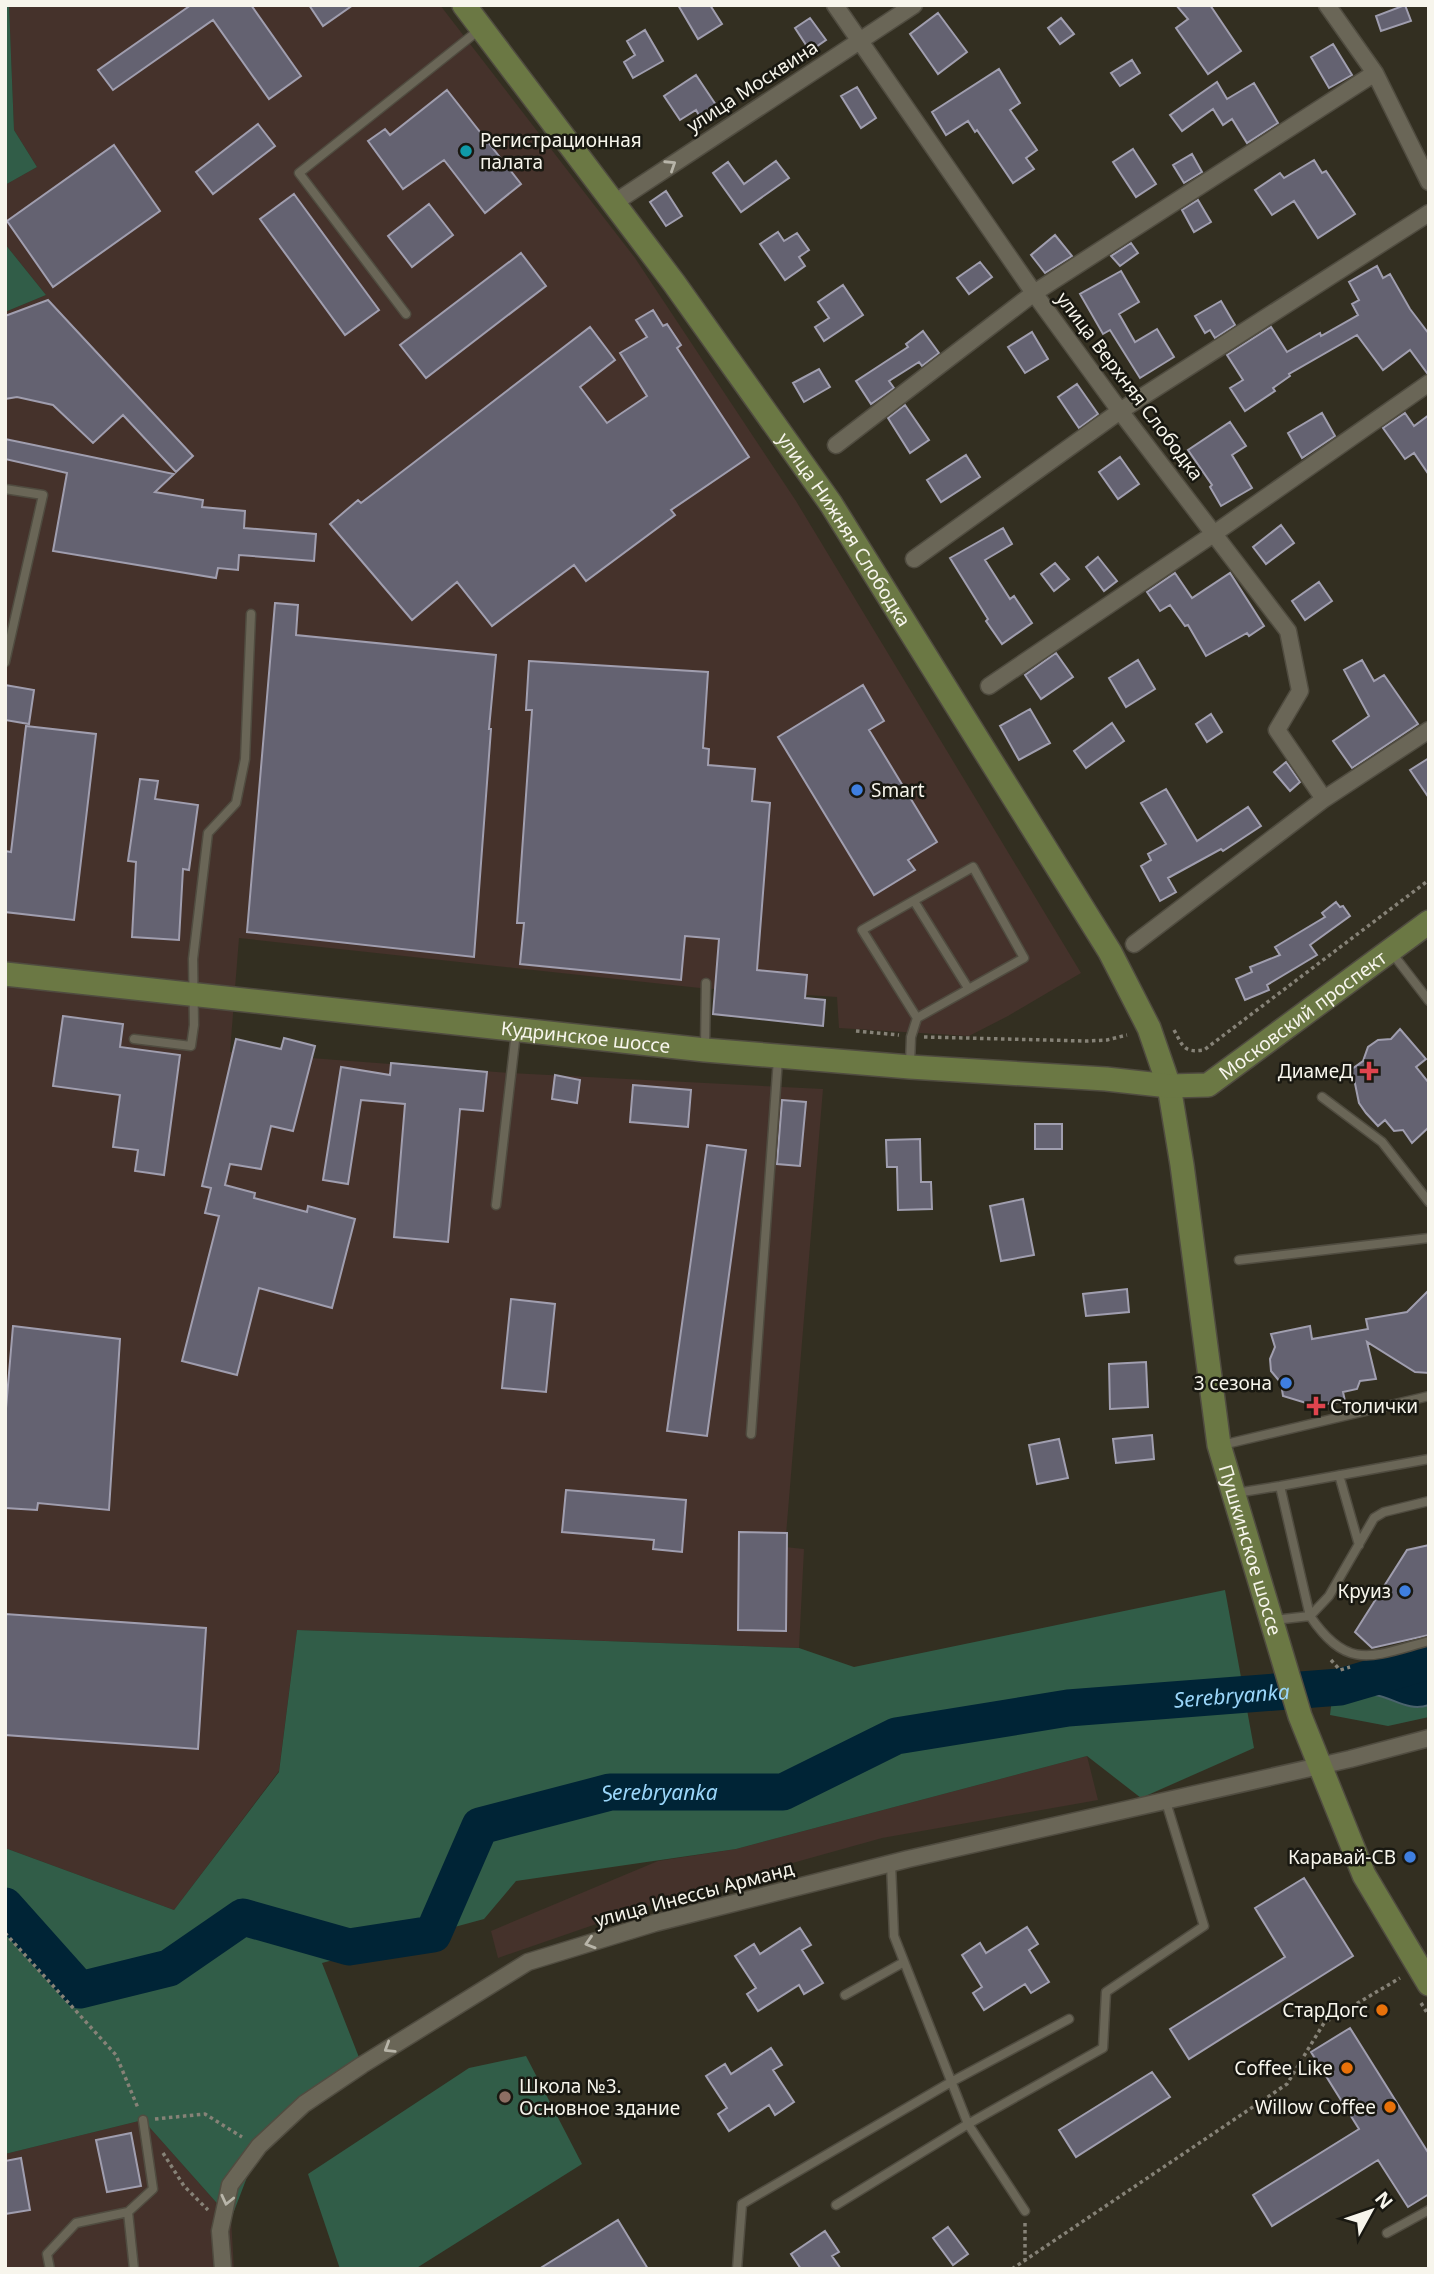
<svg xmlns="http://www.w3.org/2000/svg" width="1434" height="2274" viewBox="0 0 1434 2274" font-family="'Noto Sans',sans-serif">
<rect width="100%" height="100%" fill="#332f21"/>
<path fill="#45322b" d="M9,5H440L635,258L796,501L1081,973L1008,1016L969,1036L839,1028L837,997L700,988L239,938L230,1052L510,1073L823,1089L785,1547L804,1549L799,1648L297,1630L279,1771L174,1910L5,1848V312L46,295L5,244V185L37,167L14,130Z
M1087,1756L1098,1800L882,1838L689,1892L498,1958L491,1931L658,1861L736,1849Z
M143,2120L231,2219L234,2269H5V2154Z"/>
<path fill="#315d48" d="M5,5H9L14,130L37,167L5,185Z
M5,244L46,295L5,312Z
M1225,1590L1254,1748L1141,1798L1087,1756L736,1849L516,1881L484,1919L322,1963L362,2065L259,2146L231,2219L143,2120L5,2154V1848L174,1910L279,1772L297,1630L799,1648L854,1667Z
M1374,1695L1418,1708L1429,1705V1717L1388,1726L1330,1715L1332,1698Z
M526,2056L582,2164L415,2269H340L308,2174L469,2068Z"/>
<path fill="#002436" stroke="#4a636d" stroke-width="2" d="M1429,1652V1705C1408,1712 1394,1698 1375,1695C1351,1692 1325,1700 1302,1707L1301,1677L1394,1663Z"/>
<g fill="none" stroke-linecap="round" stroke-linejoin="round">
<path stroke="#002436" stroke-width="37" id="s1" d="M5,1906L80,1990L169,1968L243,1917L349,1947L433,1934L480,1826L610,1792H783L896,1736L1068,1708L1340,1687L1429,1661"/>
</g>
<path fill="#646271" stroke="#a09eaf" stroke-width="2" d="M191,5H251L301,76L269,99L213,20L113,90L98,70Z
M309,5H353L323,26Z
M678,5H710L722,24L698,39Z
M1176,5H1210L1241,51L1208,74L1176,28L1188,19Z
M1405,5L1411,21L1381,31L1376,16Z
M938,13L967,52L938,74L910,34Z
M810,18L826,40L810,51L795,28Z
M1061,18L1074,34L1060,44L1048,28Z
M645,30L663,61L633,78L624,62L635,55L627,41Z
M1333,44L1352,75L1329,88L1311,57Z
M1132,60L1140,73L1120,86L1111,73Z
M999,69L1020,103L1010,110L1037,150L1026,158L1034,169L1013,183L977,130L975,132L968,121L946,135L932,112Z
M696,75L718,108L701,119L696,110L680,120L664,96Z
M1217,82L1227,99L1254,83L1278,123L1247,143L1232,119L1223,125L1213,109L1182,131L1170,115Z
M857,87L876,118L861,128L841,96Z
M447,90L521,184L485,213L444,160L403,189L368,141L385,129L390,135Z
M258,124L275,146L213,194L196,172Z
M114,145L160,211L53,287L7,221Z
M1133,149L1156,184L1136,197L1113,162Z
M1192,154L1202,172L1184,183L1173,165Z
M1314,160L1322,173L1326,171L1355,214L1318,238L1294,201L1272,215L1255,190L1280,173L1284,178Z
M776,161L789,178L741,212L713,173L728,162L744,184Z
M666,191L682,216L666,226L650,202Z
M294,194L379,310L345,335L260,219Z
M1198,200L1211,222L1194,232L1182,210Z
M429,204L453,235L412,267L388,236Z
M778,232L784,241L797,233L809,250L799,257L805,266L785,280L760,244Z
M1055,235L1072,256L1045,273L1031,255Z
M1131,243L1138,253L1120,266L1111,256Z
M521,253L546,286L426,378L400,345Z
M980,262L992,277L969,294L957,278Z
M1377,266L1383,278L1390,274L1410,309L1429,334V373H1427L1410,350L1383,370L1357,335L1289,374L1290,376L1273,388L1275,391L1245,411L1230,388L1243,380L1227,355L1271,327L1287,352L1320,333L1321,336L1358,315L1352,304L1359,300L1349,282Z
M1121,271L1139,302L1119,314L1135,342L1157,329L1174,357L1140,378L1110,330L1103,334L1080,294Z
M843,285L863,315L824,341L815,327L829,318L818,302Z
M48,300L193,456L176,472L123,415L93,443L53,405L17,397L5,399V316Z
M1221,301L1235,325L1215,338L1210,330L1205,333L1195,316Z
M653,310L663,326L667,324L681,345L677,348L749,457L671,510L675,515L586,581L574,565L492,626L457,582L412,620L330,524L358,500L361,503L412,464L590,327L615,360L580,387L607,423L647,396L620,353L647,337L636,320Z
M923,331L939,353L922,366L919,362L889,381L894,388L871,404L856,381L908,347L906,344Z
M1032,332L1048,359L1025,373L1008,347Z
M819,369L830,387L804,402L793,383Z
M1077,384L1098,414L1079,428L1058,397Z
M905,405L929,440L910,453L888,418Z
M1322,413L1335,436L1302,458L1288,433Z
M1405,413L1414,426L1429,415V475L1414,453L1405,459L1383,428Z
M1230,422L1246,446L1232,455L1252,488L1221,506L1210,487L1212,485L1188,450Z
M5,439L174,474L155,492L203,500L202,507L245,511L244,528L316,534L314,561L239,555L238,570L218,568L216,578L53,551L67,473L5,459Z
M966,455L980,477L941,502L927,480Z
M1120,457L1139,484L1118,499L1099,472Z
M1281,525L1294,543L1266,564L1253,547Z
M1003,528L1012,544L985,560L1010,599L1014,596L1032,623L1002,644L986,621L988,619L950,558Z
M1098,557L1117,581L1104,591L1086,567Z
M1055,563L1069,579L1054,591L1041,574Z
M1175,573L1192,598L1230,573L1264,626L1249,636L1247,633L1206,656L1188,625L1185,626L1170,605L1160,611L1147,592Z
M1319,582L1332,601L1305,620L1292,601Z
M275,603L298,605L296,635L496,655L489,729H491L474,957L247,932Z
M1056,653L1073,677L1041,699L1025,675Z
M1138,660L1155,689L1126,707L1109,678Z
M1362,660L1374,681L1384,675L1418,724L1352,768L1333,741L1369,716L1344,670Z
M529,661L708,672L703,748L709,749L708,765L755,769L752,801L770,803L757,970L807,975L805,998L825,1000L823,1026L713,1014L719,939L685,936L681,980L520,964L524,923H517L532,710H526Z
M5,685L34,690L29,724L5,720Z
M863,685L884,721L869,730L937,842L908,860L915,870L874,895L778,737Z
M1030,709L1050,743L1019,760L1000,726Z
M1211,714L1222,732L1207,742L1196,724Z
M1112,723L1124,741L1086,768L1074,751Z
M26,726L96,734L74,920L5,912V851L11,852Z
M1429,758V798L1410,770Z
M1286,762L1300,782L1290,791L1274,772Z
M140,779L158,781L155,799L198,805L189,870L183,869L179,940L132,937L136,862L128,861Z
M1166,789L1197,841L1248,807L1261,826L1223,851L1221,849L1168,878L1176,892L1160,901L1141,866L1151,860L1148,854L1166,844L1141,803Z
M1336,902L1340,907L1343,906L1350,916L1310,945L1317,955L1267,985L1269,990L1245,1000L1236,979L1252,972L1250,967L1280,955L1275,947L1325,917L1322,913Z
M63,1016L123,1024L120,1047L180,1055L164,1175L135,1171L138,1150L113,1147L120,1095L53,1086Z
M1400,1029L1426,1059L1416,1067L1429,1083V1127L1412,1143L1403,1130L1394,1131L1385,1120L1378,1126L1366,1113L1359,1103L1352,1069L1363,1061L1368,1047L1378,1040L1391,1039Z
M284,1038L315,1046L293,1131L271,1126L261,1169L230,1164L225,1185L255,1193L254,1198L307,1212L308,1206L355,1219L332,1308L259,1288L237,1375L182,1361L219,1216L205,1213L211,1188L202,1186L236,1039L281,1049Z
M391,1063L487,1072L483,1111L460,1109L448,1242L394,1237L405,1104L361,1100L348,1184L323,1180L341,1067L390,1075Z
M555,1075L580,1080L577,1103L552,1099Z
M633,1085L691,1090L688,1127L630,1122Z
M782,1100L806,1102L800,1166L777,1164Z
M1035,1124H1062V1149H1035Z
M920,1139L921,1182H931L932,1209L898,1210L897,1167H887L886,1140Z
M707,1145L746,1150L707,1436L667,1431Z
M1023,1199L1034,1255L1001,1261L990,1206Z
M1127,1289L1129,1312L1086,1316L1083,1294Z
M1429,1290V1373L1415,1372L1367,1342L1376,1379L1360,1381L1357,1389L1343,1392L1345,1401L1316,1406L1283,1396L1281,1383L1271,1371L1270,1359L1275,1347L1271,1334L1310,1326L1312,1339L1368,1329L1366,1319L1407,1312Z
M511,1299L555,1304L546,1392L502,1388Z
M13,1326L120,1339L109,1510L38,1503L37,1510L5,1508V1420Z
M1146,1362L1148,1407L1110,1409L1109,1364Z
M1152,1435L1154,1459L1116,1463L1113,1439Z
M1059,1439L1068,1478L1037,1484L1029,1445Z
M566,1490L686,1500L682,1552L653,1549L654,1540L562,1532Z
M739,1532L787,1533L786,1631L738,1630Z
M1429,1545V1635L1372,1648L1355,1632L1407,1550Z
M5,1614L206,1628L198,1749L5,1735Z
M1304,1878L1353,1956L1189,2059L1170,2029L1285,1957L1255,1908Z
M1027,1927L1038,1944L1029,1950L1049,1982L1031,1993L1025,1984L984,2010L973,1993L982,1987L962,1955L980,1943L986,1953Z
M800,1928L811,1945L802,1950L823,1983L804,1994L799,1985L758,2011L747,1994L756,1988L735,1956L754,1944L760,1954Z
M1350,2028L1429,2154V2194L1408,2207L1378,2160L1272,2226L1253,2195L1359,2129L1311,2052Z
M771,2048L782,2065L773,2070L794,2102L775,2115L769,2105L729,2131L718,2114L727,2108L706,2076L725,2064L731,2074Z
M1152,2072L1170,2097L1076,2157L1059,2130Z
M131,2133L141,2186L107,2192L96,2140Z
M21,2158L30,2210L5,2214V2161Z
M618,2220L648,2269H539Z
M948,2227L968,2254L953,2265L933,2238Z
M825,2231L839,2252L832,2256L841,2269H801L791,2254Z"/>
<g fill="none" stroke-linecap="round" stroke-linejoin="round">
<defs>
<path id="lane" d="M406,314L299,173L479,30
M5,489L43,495L5,662
M914,901L968,988
M1392,953L1429,1001
M134,1039L191,1046L194,1025L193,959L208,833L236,803L245,759L251,614
M705,1047L706,983
M910,1064L911,1037L917,1018L1024,958L973,867L862,930L917,1018
M1322,1097L1382,1142L1429,1202
M496,1205L516,1032
M1239,1260L1429,1238
M751,1434L778,1059
M1222,1445L1429,1396
M1339,1475L1359,1545
M1280,1486L1429,1459
M1236,1493L1280,1486L1310,1616L1274,1620
M1429,1501L1384,1512L1374,1518L1329,1596L1310,1616C1348,1672 1373,1656 1429,1641
M845,1995L904,1962
M836,2205L968,2124L894,1936L891,1864
M1025,2211L968,2124L1103,2048L1106,1992L1204,1926L1166,1802
M1387,2233L1429,2210
M50,2269L47,2254L76,2223L128,2212
M134,2269L128,2212L153,2189L143,2120
M737,2269L742,2204L951,2082L1069,2019"/>
<path id="street" d="M835,5L1034,293L1120,411L1288,631L1300,691L1277,730L1324,799
M1327,5L1375,73L1429,182
M614,203L914,5
M836,445L1034,293L1375,73
M914,559L1120,411L1429,213
M989,686L1215,533L1429,383
M1134,944L1324,799L1429,730
M223,2269L220,2231L230,2185L259,2146L304,2104L362,2065L528,1962L655,1923L908,1859L1350,1759L1429,1738"/>
<g id="secondary">
<path id="s2" d="M464,5L674,283L831,504L1110,952L1149,1028L1169,1086L1182,1165L1219,1445L1300,1716L1364,1875L1429,1984"/>
<path id="s3" d="M5,974L705,1050L910,1067L1106,1079L1169,1086L1208,1085L1429,922"/>
</g>
</defs>
<use href="#lane" stroke="#504c40" stroke-width="11"/>
<use href="#street" stroke="#504c40" stroke-width="19"/>
<use href="#secondary" stroke="#504c40" stroke-width="26"/>
<path stroke="#868277" stroke-width="3.5" stroke-dasharray="3.5 3.5" stroke-linecap="butt" d="M1174,1030C1183,1046 1183,1053 1204,1050L1429,880
M856,1031L899,1035
M924,1037L1086,1041L1107,1040L1127,1035
M1331,1660L1340,1670L1350,1667
M5,1933L116,2055L138,2108
M1421,2003L1429,2016
M155,2119L205,2114L242,2137
M163,2153L184,2186L208,2210
M1025,2223V2260
M1012,2269L1287,2084L1324,2023L1400,1978"/>
<use href="#lane" stroke="#6a6657" stroke-width="8"/>
<use href="#street" stroke="#6a6657" stroke-width="16"/>
<use href="#secondary" stroke="#6b7844" stroke-width="23"/>
</g>
<defs><path id="oneway-chevron" d="M-2-3.5L2.5 0L-2 3.5" fill="none" stroke-width="1.6" stroke-linecap="round" stroke-linejoin="round" transform="scale(1.75)"/></defs>
<g stroke="#b8b5a9">
<use href="#oneway-chevron" transform="translate(671 165) rotate(-33)"/>
<use href="#oneway-chevron" transform="translate(590 1943) rotate(163)"/>
<use href="#oneway-chevron" transform="translate(389 2048) rotate(148)"/>
<use href="#oneway-chevron" transform="translate(227 2200) rotate(103)"/>
</g>
<circle fill="#0f9aa8" stroke="#191811" stroke-width="2.5" cx="466" cy="151" r="7"/>
<g fill="#3f7fe0" stroke="#191811" stroke-width="2.5">
<circle cx="857" cy="790" r="7"/>
<circle cx="1286" cy="1383" r="7"/>
<circle cx="1405" cy="1591" r="7"/>
<circle cx="1410" cy="1857" r="7"/>
</g>
<g fill="#e0444e" stroke="#191811" stroke-width="2.5">
<path d="M1365.5 1060.5h7v7h7v7h-7v7h-7v-7h-7v-7h7z"/>
<path d="M1312.5 1395.5h7v7h7v7h-7v7h-7v-7h-7v-7h7z"/>
</g>
<g fill="#e8710a" stroke="#191811" stroke-width="2.5">
<circle cx="1382" cy="2010" r="7"/>
<circle cx="1347" cy="2068" r="7"/>
<circle cx="1390" cy="2107" r="7"/>
</g>
<circle fill="#8d6e63" stroke="#191811" stroke-width="2.5" cx="505" cy="2097" r="7"/>
<g text-anchor="middle" dominant-baseline="central" stroke-width="5" stroke-linejoin="round" paint-order="stroke">
<g font-size="19" fill="#f7f5ec" stroke="#191811">
<text transform="translate(752 86) rotate(-33)">улица Москвина</text>
<text transform="translate(1130 386) rotate(53)">улица Верхняя Слободка</text>
<text stroke="none"><textPath href="#s2" startOffset="648">улица Нижняя Слободка</textPath></text>
<text stroke="none"><textPath href="#s3" startOffset="1326">Московский проспект</textPath></text>
<text stroke="none"><textPath href="#s3" startOffset="584">Кудринское шоссе</textPath></text>
<text stroke="none"><textPath href="#s2" startOffset="1766">Пушкинское шоссе</textPath></text>
<text transform="translate(694 1894) rotate(-15)">улица Инессы Арманд</text>
</g>
<g font-size="19" fill="#f7f5ec" stroke="#191811" text-anchor="end">
<text x="480" y="140" text-anchor="start">Регистрационная<tspan x="480" dy="22">палата</tspan></text>
<text x="871" y="790" text-anchor="start">Smart</text>
<text x="1353" y="1071">ДиамеД</text>
<text x="1272" y="1383">3 сезона</text>
<text x="1330" y="1406" text-anchor="start">Столички</text>
<text x="1391" y="1591">Круиз</text>
<text x="1396" y="1857">Каравай-СВ</text>
<text x="1368" y="2010">СтарДогс</text>
<text x="1333" y="2068">Coffee Like</text>
<text x="519" y="2086" text-anchor="start">Школа №3.<tspan x="519" dy="22">Основное здание</tspan></text>
<text x="1376" y="2107">Willow Coffee</text>
</g>
<g font-size="21" font-style="italic" fill="#9ad6fa" stroke="#191811">
<text stroke="none"><textPath href="#s1" startOffset="1379">Serebryanka</textPath></text>
<text stroke="none"><textPath href="#s1" startOffset="791">Serebryanka</textPath></text>
</g>
</g>
<rect width="1434" height="2274" fill="none" stroke="#f7f5ec" stroke-width="14"/>
<g transform="translate(1371 2211) rotate(50)" stroke="#191811" stroke-width="5" paint-order="stroke">
<path d="M0-5L12 26L0 18L-12 26Z" fill="#f7f5ec"/>
<text y="-10" font-size="19" font-weight="bold" text-anchor="middle" fill="#f7f5ec">N</text>
</g>
</svg>
